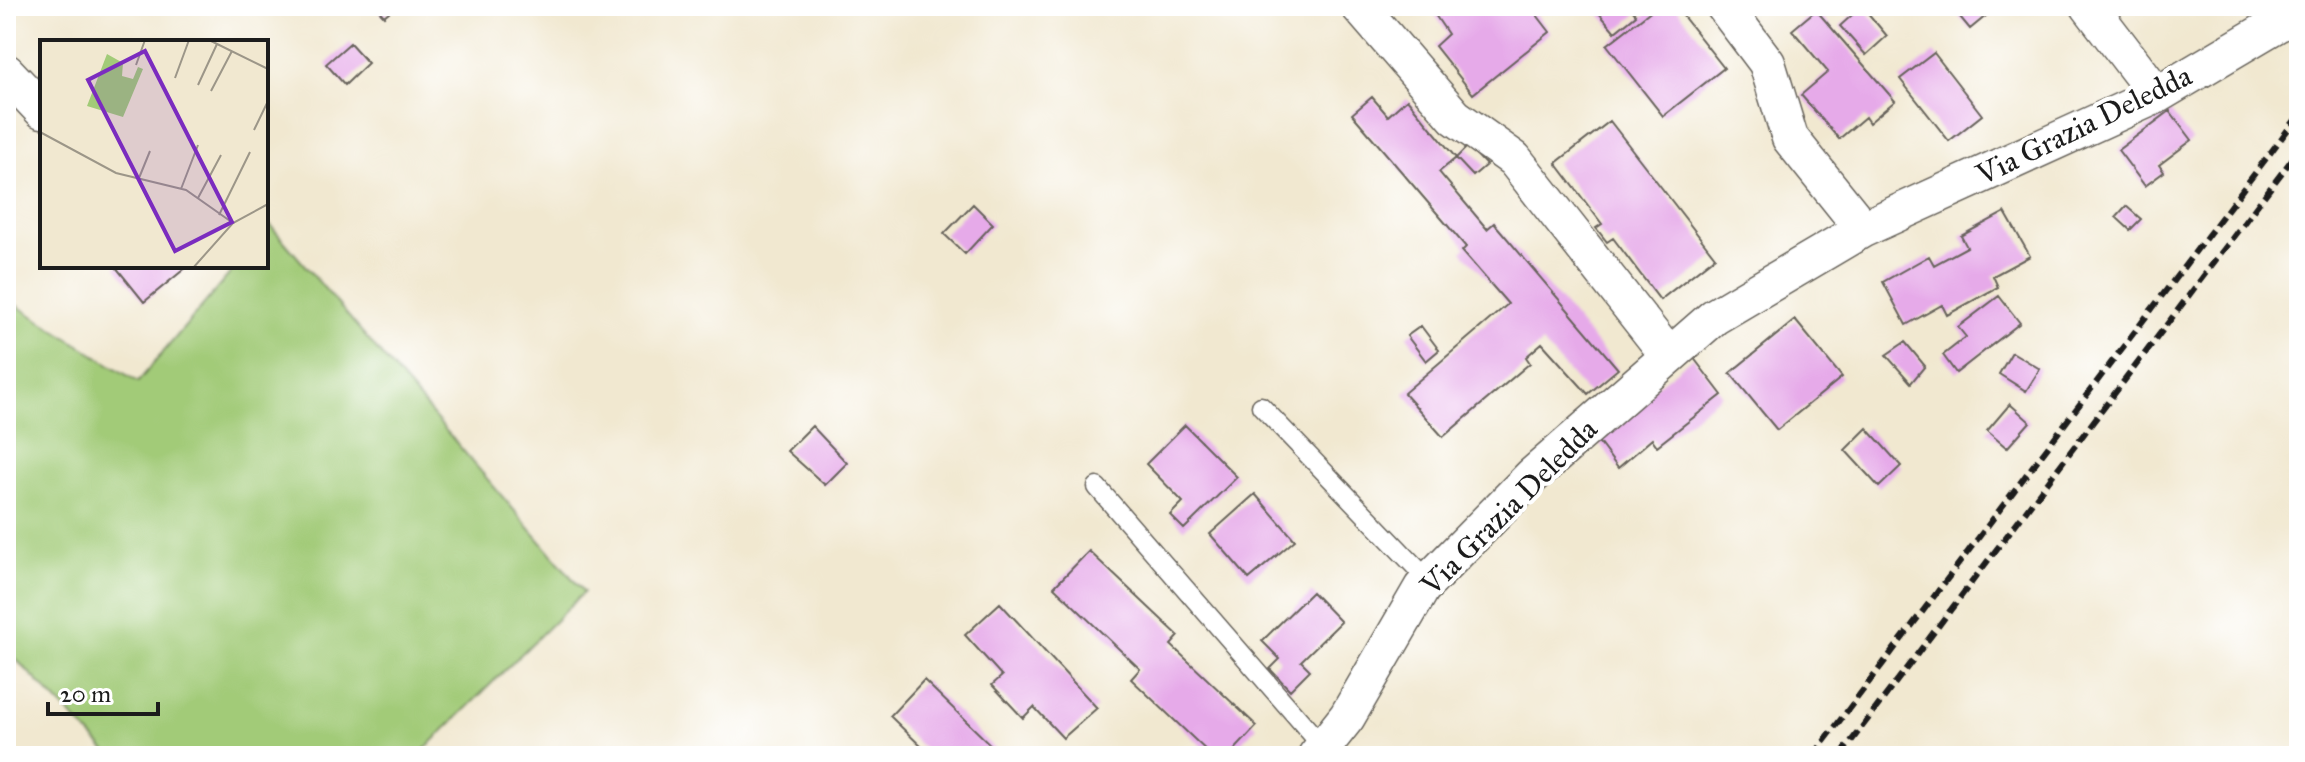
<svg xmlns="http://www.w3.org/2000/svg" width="2305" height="762" viewBox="0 0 2305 762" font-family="'IM FELL Great Primer',serif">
<rect width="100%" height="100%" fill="#fff"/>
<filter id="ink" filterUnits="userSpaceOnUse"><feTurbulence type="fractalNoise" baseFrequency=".0125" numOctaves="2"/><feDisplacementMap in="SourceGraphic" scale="16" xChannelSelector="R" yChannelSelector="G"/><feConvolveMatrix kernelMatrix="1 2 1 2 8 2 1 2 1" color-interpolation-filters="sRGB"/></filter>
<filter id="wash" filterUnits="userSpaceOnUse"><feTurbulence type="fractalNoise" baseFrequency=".006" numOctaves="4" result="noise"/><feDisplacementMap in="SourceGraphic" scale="32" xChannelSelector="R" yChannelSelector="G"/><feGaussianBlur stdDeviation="1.8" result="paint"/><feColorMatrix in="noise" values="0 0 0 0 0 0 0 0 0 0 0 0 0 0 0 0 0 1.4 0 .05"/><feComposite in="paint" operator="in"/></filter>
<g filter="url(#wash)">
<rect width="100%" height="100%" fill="#f1e8d0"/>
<path fill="#a2cb78" stroke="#5f744a" stroke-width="2" d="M266,220L584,592L418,756H111L6,649V299L138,382L233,270L230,266H266Z"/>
<g id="blocks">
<path fill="#e6aae9" d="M375,6H396L384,16Z
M1429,6H1530L1550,32L1473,94L1435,46L1448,34Z
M1593,6H1629L1636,15L1615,32Z
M1657,6H1675L1724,68L1663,116L1607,45Z
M1862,6L1887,36L1866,55L1840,26Z
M1951,6H1998L1970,29Z
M1816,10L1895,101L1869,123L1865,117L1839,139L1801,95L1828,72L1792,30Z
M350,43L368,63L345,85L326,64Z
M1934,53L1982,115L1949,141L1900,79Z
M1372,97L1388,116L1407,99L1456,158L1439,172L1487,229L1494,223L1618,369L1588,394L1542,343L1526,357L1530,363L1443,437L1404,393L1508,304L1462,251L1466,247L1352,114Z
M2170,111L2192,140L2159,165L2164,172L2145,186L2118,150Z
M1610,121L1715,257L1660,300L1613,238L1607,242L1596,228L1602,224L1556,163Z
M1468,146L1486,165L1473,176L1456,158Z
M973,204L993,224L965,254L944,234Z
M2126,206L2141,219L2130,230L2116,217Z
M2005,212L2030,256L1993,276L1998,287L1947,315L1942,305L1906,325L1883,282L1929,256L1934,265L1967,247L1961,236Z
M115,266H188L144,302Z
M1999,296L2020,323L1956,373L1943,355L1966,337L1958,327Z
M1795,320L1842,377L1777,430L1730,373Z
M1421,326L1439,350L1426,361L1407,336Z
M1905,342L1925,366L1911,383L1886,355Z
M2012,352L2040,369L2026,391L1999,374Z
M1693,357L1722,395L1657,446L1652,439L1618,468L1594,436Z
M2010,404L2030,422L2007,448L1987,431Z
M1185,425L1237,477L1184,529L1170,515L1183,502L1146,464Z
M812,426L847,463L825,485L787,451Z
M1867,428L1901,466L1879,487L1845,450Z
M1255,494L1295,540L1249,579L1210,534Z
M1089,551L1179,636L1171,645L1257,726L1229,756H1212L1131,679L1140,669L1054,587Z
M1312,592L1341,622L1301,661L1310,670L1290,690L1270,669L1280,659L1262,641Z
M1000,603L1097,708L1063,738L1034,707L1023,718L992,685L1002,676L965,635Z
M924,680L1002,756H931L890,716Z"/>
</g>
</g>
<g filter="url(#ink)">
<use href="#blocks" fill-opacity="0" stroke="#67635b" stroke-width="2"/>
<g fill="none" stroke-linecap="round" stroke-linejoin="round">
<defs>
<path id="lane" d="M1261,406L1429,581
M1097,487L1323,747"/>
<path id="street" d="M1359,6L1455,117L1514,159L1669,356
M1724,6L1767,63L1790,138L1863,229
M2089,6L2157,95
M6,72L42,110
M1316,756L1347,717L1422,588L1532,476L1714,317L1863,229L2157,95L2299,11"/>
</defs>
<use href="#lane" stroke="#67635b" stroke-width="21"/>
<use href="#street" stroke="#67635b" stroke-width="39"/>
<use href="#lane" stroke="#fff" stroke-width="18"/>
<use href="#street" stroke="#fff" stroke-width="36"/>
<path stroke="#1c1c1c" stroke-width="6" stroke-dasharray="12 6" stroke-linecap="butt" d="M1813,756L2299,115
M1840,756L2299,150"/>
</g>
</g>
<g text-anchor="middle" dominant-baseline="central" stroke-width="8" stroke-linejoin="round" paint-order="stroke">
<g font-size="30" fill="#1c1c1c" stroke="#fff">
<text transform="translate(2084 125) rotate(-26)">Via Grazia Deledda</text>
<text transform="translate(1509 507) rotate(-45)">Via Grazia Deledda</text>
</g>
</g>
<g transform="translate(40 40)">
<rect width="228" height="228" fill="#f1e8d0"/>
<path d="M67,14L83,23L82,36L93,39L98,27L103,29L83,77L47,66Z" fill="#a2cb78"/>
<path fill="none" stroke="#9c9688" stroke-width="2" d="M169,0L228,29M96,25L105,0M135,38L149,0M158,45L177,4M171,51L192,11M214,90L228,61M0,92L76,133L146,150L193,183M99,138L110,111M141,149L158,105M158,158L181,115M179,175L210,112M153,228L193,183L228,164"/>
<path fill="#7b2cbf" fill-opacity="0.15" stroke="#7b2cbf" stroke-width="4" d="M105,11L192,182L135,211L48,40Z"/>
<rect width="228" height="228" fill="none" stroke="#1c1c1c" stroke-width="4"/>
</g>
<rect width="2305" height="762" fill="none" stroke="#fff" stroke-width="32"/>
<path d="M48 702v12h110v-12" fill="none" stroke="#1c1c1c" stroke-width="4"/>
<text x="60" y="702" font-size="24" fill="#1c1c1c" stroke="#ffffff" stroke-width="6" paint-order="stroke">20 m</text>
</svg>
